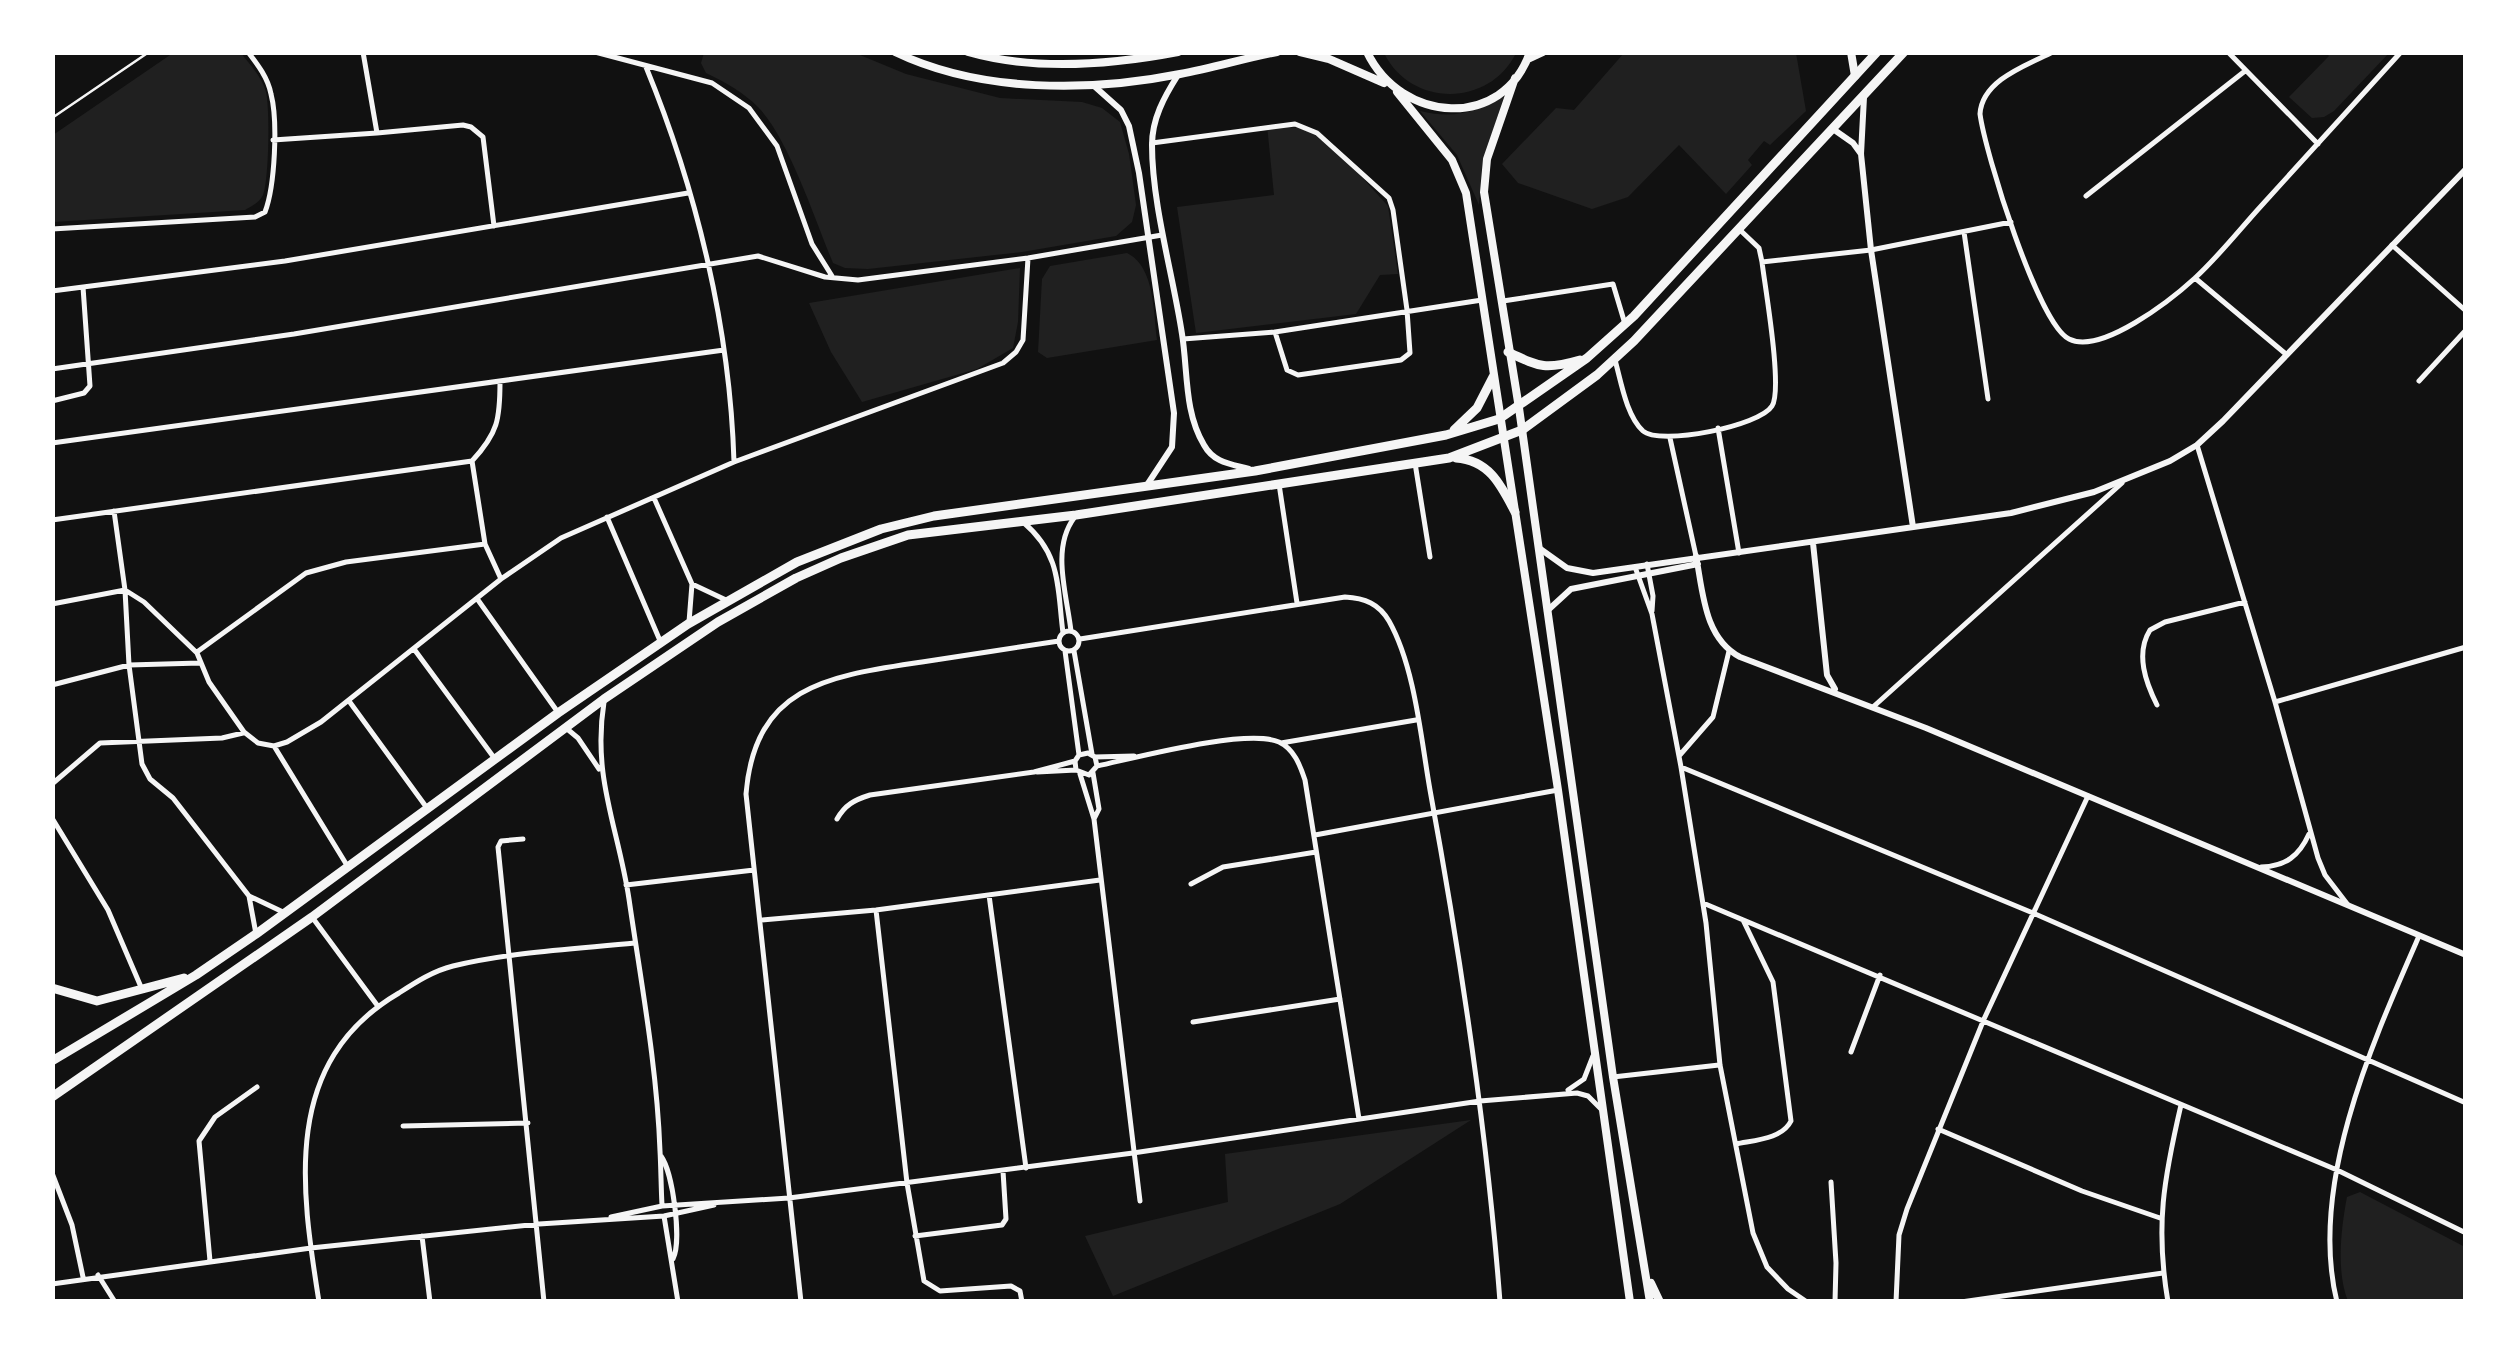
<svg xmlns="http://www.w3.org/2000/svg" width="2518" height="1354" viewBox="0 0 2518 1354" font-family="Signika,sans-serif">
<rect width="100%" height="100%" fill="#111"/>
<path fill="#202020" d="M173,53H241C250,65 262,77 266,92C270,109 269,180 263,195C259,203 252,206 245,210L53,222V135Z
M704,53H855L906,74L1000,98L1082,102L1102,108L1120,122L1129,154L1136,205L1132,222L1116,236L1022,252L868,269L845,268L833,263C815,220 789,139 758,107C743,92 725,82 706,73L701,63Z
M1384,53H1516C1490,107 1411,108 1384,53Z
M1624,53H1796L1806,111L1770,145L1764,141L1748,160L1752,165L1726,194L1679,145L1628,197L1592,209L1518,183L1502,164L1556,108L1574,110Z
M2326,53H2389L2334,111L2324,117L2312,118L2289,97L2329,56Z
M1504,96L1482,165L1479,205L1457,155L1420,111C1453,119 1475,113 1504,96Z
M1267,125L1319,130L1388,206L1398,274L1380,275L1356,314L1196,333L1177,207L1274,195Z
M1127,253C1155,267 1153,311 1157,340L1047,358L1038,352L1042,279L1050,266Z
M1020,268L1018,322L1013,348L977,369L862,402L831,352L809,303Z
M1471,1120L1340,1204L1113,1296L1085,1236L1228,1202L1225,1154Z
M2360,1192L2465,1247V1301H2348C2336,1272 2341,1228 2347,1197Z"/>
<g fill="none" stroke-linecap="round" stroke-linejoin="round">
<path stroke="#f5f5f5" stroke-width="2.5" d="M52,118L149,52"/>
<path stroke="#f5f5f5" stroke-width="5" d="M363,52L377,133L463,125L471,127L483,137L494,226
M595,52L712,83L749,108L777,146L812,244L832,276
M2053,52C2027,65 1982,80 1980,114C1985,152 2038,324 2069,339C2101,355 2171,300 2195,278C2219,256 2240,229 2262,205C2308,154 2355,103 2401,52
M2228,52L2318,144
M646,67C697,191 730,329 734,462
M273,140L377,133
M1152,143L1295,124L1317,133L1389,198L1393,210L1407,310L1410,353L1401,360L1298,375L1287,370L1275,332
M2086,196L2245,71
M52,229L255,217L265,212C275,186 278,121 271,94C268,78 258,65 248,52
M1964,232L1988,399
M2392,245L2466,311
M1762,262L1871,250L2011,222
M2195,278L2287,355
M52,291L285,261L688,193
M1503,301L1613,284L1625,324
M1183,339L1275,332L1482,300
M1615,360C1621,381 1626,415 1643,431C1660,446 1760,426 1772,406C1783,389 1765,287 1762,262L1759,248L1740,230
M52,369L294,334L758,256L825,277L858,280L1028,258L1162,235
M2419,381L2466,330
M500,382C500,419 498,433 472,461L485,544L501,579
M52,401L84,393L90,386L83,287
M1718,428L1739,553
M1670,438L1696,556
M52,443L724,350
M2197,445L2275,702L2318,858L2325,875L2348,905
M1415,463L1430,557
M1279,484L1297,603
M654,498L692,584L689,622
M114,511L125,590L144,602L197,653L209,682L244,732L258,743L274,746L287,742L321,722L501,579L561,538L734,462L1003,363L1016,352L1023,340L1028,258
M607,517L661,643
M52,520L472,461
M1023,522C1062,555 1057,587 1063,633
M1647,564L1653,596L1652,611
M1635,567L1652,614L1681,767L1706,923L1720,1065L1753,1233L1767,1267L1788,1289L1807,1302
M692,584L726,600
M478,600L557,711
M52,604L125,590L129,665L142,764L150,779L173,798L249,896L256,934
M1059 641a10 10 0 1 1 20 0a10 10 0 1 1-20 0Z
M1071,631C1067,595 1051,549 1074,518
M1080,639L1345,597C1365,598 1379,604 1389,621C1415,667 1421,739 1430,790C1461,959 1487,1130 1500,1302
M414,649L495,759
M1065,651L1079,755
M1074,651L1092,754
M197,652L306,573L346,562L485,544
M52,685L129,665L200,663
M349,701L427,808
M604,702C592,777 618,827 629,899C641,982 657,1067 660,1151C661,1169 661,1187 662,1205
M2275,702L2466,647
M2157,705C2146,683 2135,654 2150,630L2165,622L2245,602
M1873,707L2122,483
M566,728L578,738L599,769
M1281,743L1416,720
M274,746L348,867
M1679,756L1713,717L1729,651
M1095,757L1134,756
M1097,766C1135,758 1246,728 1279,742C1294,749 1300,765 1305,780L1359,1119
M1681,767L2033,913L2466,1103
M1037,772L1076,770L1089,775L1097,766L1095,757L1088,753L1079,755L1075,761L1076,770
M1093,773L1099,809L1094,819
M1080,774L1094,819L1140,1201
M52,784L100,743L222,738L243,733
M52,818L108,910L141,987
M837,819C845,805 854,800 870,795L1034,772L1075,761
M1315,835L1558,790
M523,839L501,841L498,847L544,1302
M2261,867C2286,866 2299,856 2309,834
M1191,884L1223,867L1316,852
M626,885L754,870
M989,895L1026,1168
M249,896L283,912
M1703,903L2337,1170L2466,1233
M876,910L907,1183L924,1281L940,1291L1011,1286L1020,1291L1022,1302
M312,917L377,1005
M761,920L876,910L1100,880
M1193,1022L1340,999
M1851,1052L1880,975
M1613,1077L1719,1065
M1568,1090L1584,1079L1593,1056
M403,1126L528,1123
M1938,1129L2082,1191L2160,1218
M1736,1144C1755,1140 1782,1139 1791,1121L1773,982L1743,920
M661,1156C673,1173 682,1241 673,1259
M52,1173L72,1225L83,1277
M1831,1182L1836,1263L1835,1302
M664,1216L678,1302
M611,1217L662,1206L789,1198L1133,1153L1480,1101L1577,1093L1588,1096L1601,1109
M422,1236L430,1302
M915,1236L1002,1225L1006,1219L1003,1171
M210,1261L199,1141L215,1117L257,1087
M98,1275L115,1302
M52,1284L311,1248L539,1224L664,1216L714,1205
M319,1302C301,1188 281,1062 399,993C416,982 433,971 453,966C512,952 575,949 635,943
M801,1302L746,794C755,684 831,676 922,662C968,655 1013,648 1059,641
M1896,1302L1899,1235L1907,1209L1984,1019L2088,796
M1961,1302L2163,1273
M2168,1302C2155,1226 2164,1178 2181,1105
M2337,1302C2308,1185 2373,1041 2419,936"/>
<path stroke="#f5f5f5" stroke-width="6" d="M1178,75C1164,97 1152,119 1152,145C1152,204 1173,275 1182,334C1188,371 1184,412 1204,445C1214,463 1231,464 1249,469
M1093,85L1121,110L1129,126L1139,173L1174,413L1172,447L1147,485
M1864,97L1861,154L1871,250L1913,527
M1833,129L1853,143L1861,154
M1813,543L1827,675L1835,689
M1539,548L1567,568L1593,573L2011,513L2094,492L2170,461L2197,445L2223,421L2466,169
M1696,556C1703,592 1704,638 1740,657L1926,728L2466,955
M1547,611L1571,589L1698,564"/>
<path stroke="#f5f5f5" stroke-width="8" d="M895,52C980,93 1090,92 1180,74C1213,68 1245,58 1277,52
M968,52C1034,71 1110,65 1178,52
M1300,52L1329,59L1384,83
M1367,52C1401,123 1503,131 1530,52
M1851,52L1855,76
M1528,59L1543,52
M1515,78L1487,159L1484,192L1519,408L1613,1077L1650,1302
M1397,92L1452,160L1466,193L1558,790L1630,1302
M1651,1283L1660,1302"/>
<path stroke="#f5f5f5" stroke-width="9" d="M1508,352C1540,367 1545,370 1580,360
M1454,430L1477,408L1493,377
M1456,458C1489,460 1501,485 1515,512
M52,988L97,1001L184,978
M52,1061L196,975L256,934L558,713L688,624L797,562L881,529L934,516L1255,471L1446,435L1499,419L1587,358L1634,316L1877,52
M52,1097L312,917L604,699L718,622L796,578L841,558L908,535L1076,515L1449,458L1522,430L1597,375L1634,341L1904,52"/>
</g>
<rect width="2518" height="1354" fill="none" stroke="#ffffff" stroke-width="110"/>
</svg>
